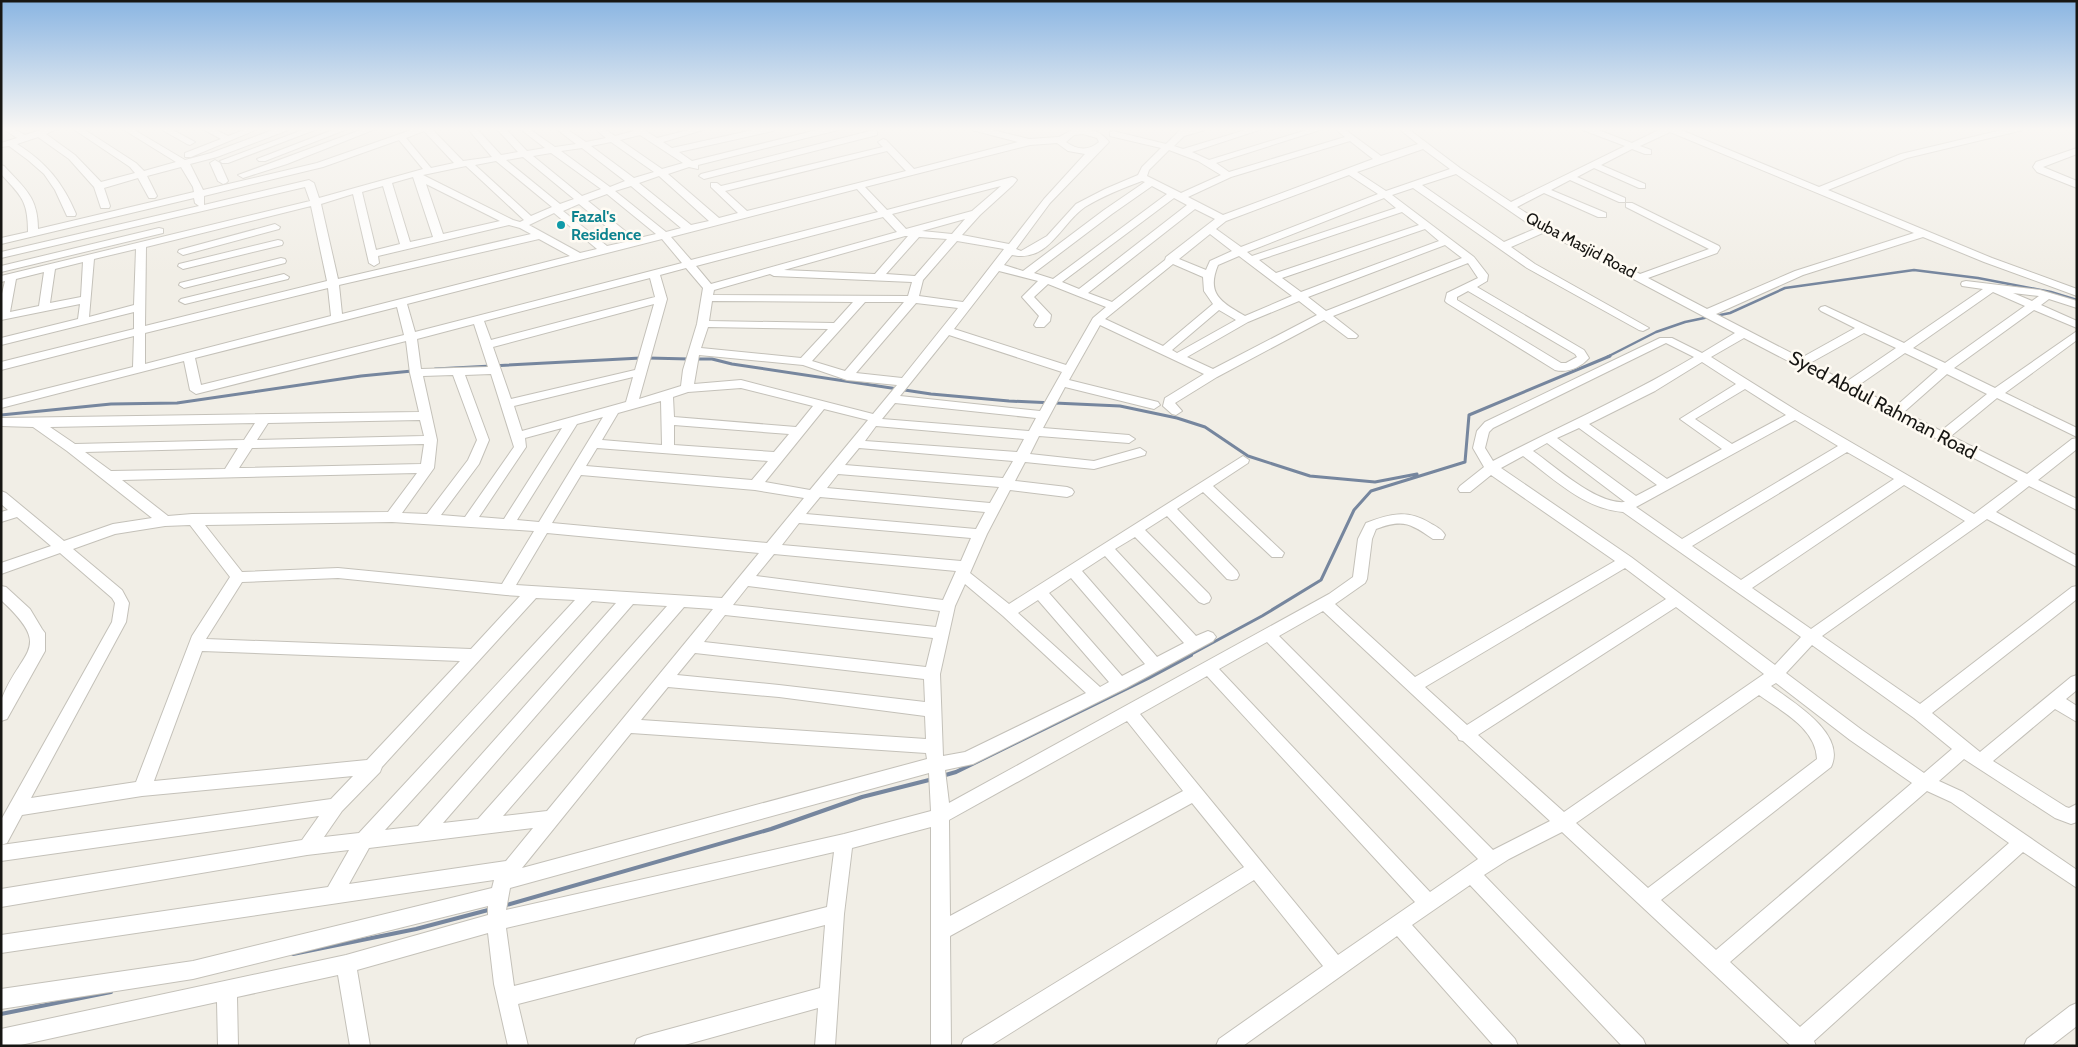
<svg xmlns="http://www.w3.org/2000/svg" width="2078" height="1047" viewBox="0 0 2078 1047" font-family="Cabin,sans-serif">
<rect width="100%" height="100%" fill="#f1eee6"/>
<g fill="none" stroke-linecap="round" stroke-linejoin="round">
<path stroke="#76869e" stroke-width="2.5" d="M1715,316L1730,313L1785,288L1914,270L1978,278L2051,292L2077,300
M1607,357L1656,332L1685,322L1709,317"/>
<path stroke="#76869e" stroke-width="3" d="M648,358L689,359
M695,359H712L732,364L931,394L1009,401L1120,406L1177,418L1205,427L1248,456L1310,476L1375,482L1417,474
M435,369L641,358
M1,415L111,404L177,403L361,376L412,371
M1188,656L1262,616L1321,580L1354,510L1371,491L1465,462L1469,415L1610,356"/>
<path stroke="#76869e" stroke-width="4" d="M942,776L956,772L1148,678L1191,655
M503,906L771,829L862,797L933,779
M293,954L416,929L492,909
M1,1014L111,992"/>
<defs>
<path id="minor" d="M2,128H12L25,135L47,128H59L46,134L75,155L101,182L135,173L130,167L72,128H82L136,163L144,171L176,162L121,128H131L185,160L211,153L278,128H289L288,130L217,157L190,164L203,190L317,163L417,128H431L463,161L492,157L467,128H476L501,155L518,152L496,128H505L527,151L545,148L519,128H528L555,147L576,144L555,128H565L586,142L606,138L594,128H603L615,136L634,131L631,128H641L657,138L696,128H709L663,142L672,148L762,128H777L773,131L679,152L692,161L825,128H839L838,130L698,165V169L689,167L668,174L719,218L738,213L711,187V183H717L721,186L883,147L878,142L883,139L886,140L914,169L1018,142L972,130L971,128H984L1029,139L1059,137L1072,130L1071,128C1085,128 1100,129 1109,142L1050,203L1016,249L1021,251L1047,236L1076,204L1105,189L1138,175L1142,167L1161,148L1110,136V132L1113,131L1166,144L1182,128H1206L1205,130L1184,136L1174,146L1183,149L1252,128H1265L1192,152L1209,160L1313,128H1326L1216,163L1229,172L1345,137L1334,128H1343L1381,156L1418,144L1398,128H1407L1460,168L1511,202L1625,146L1583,130L1582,128H1593L1632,143L1663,128H1676L1819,187L1901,154L2010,128H2024L2023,130L1907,158L1828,190L1992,258L2077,289V296L1984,262L1923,237L1803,275L1716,314L1801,358L1855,328L1821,311L1819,309L1821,307L1825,306L1904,343L1983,289L1962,286L1961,284L1962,282L1966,281L2040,290L2077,301V308L2049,299L2041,305L2077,321V328L2034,310L1954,368L1995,388L2077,331V340L2005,393L2077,428V437L1997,398L1951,436L2027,474L2072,439L2077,438V449L2038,480L2077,499V510L2029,486L1996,512L2077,556V567L1987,519L1822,636L1920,704L2072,587L2077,586V599L1932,713L1980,752L2071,677L2077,675V690L2066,699L2077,706V722L2055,709L1993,761L2066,807L2069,808L2077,804V822L2071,824L2055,818L1964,759L1939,781L1963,792L2077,870V888L2023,852L1814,1041L1816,1046H1791L1562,832L1509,859L1484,875L1643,1039L1646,1046H1622L1470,885L1412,925L1515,1039L1518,1046H1494L1397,936L1243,1046H1216L1219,1039L1323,966L1254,880L990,1046H961L964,1039L1244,867L1192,803L950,936L951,1046H931V827L852,848L844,914L835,1046H815L818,1008L681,1046H634L637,1039L644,1036L820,988L825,925L518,1004L528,1046H508L494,984L488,933L357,970L370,1046H350L338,975L237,997L238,1046H218L217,1002L16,1046H1V1029L346,955L488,915V906L193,979L1,1009V989L193,961L492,888L494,880L1,953V935L328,887L349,850L307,855L1,907V889L302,840L319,816L1,861V845L331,799L353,776L142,796L22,815L7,843L1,845V820L112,622L115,603L112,598L60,553L1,574V563L51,546L17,517L1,522V512L8,510L1,504V491L6,493L64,541L113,524L152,518L67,451L33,427L1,426V418L419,412L410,373L406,341L196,394L190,390L184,361L1,408V400L133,367L134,336L1,370V362L134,329V312L1,345V338L78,319L80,304L1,320V298L5,281L1,282V276L310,201L305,187L1,258V252L199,206L195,203L194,198L1,244V238L28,232C28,200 21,196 1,174V165L4,166C25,189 38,197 38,229L194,192L193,187L181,167L147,176L157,196L155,198H149L138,178L104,188L110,206L109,208H101L94,187L69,159L38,137L17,144C46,162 63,183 76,214L75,216H67L55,190L44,174L28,160L9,146L1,147V143L17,138ZM424,131L425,132L454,163L431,168L406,138ZM1670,132L1914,233L1795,271L1707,309L1648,278L1717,253L1720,248L1719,246L1632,203H1626V207L1709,249L1640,274L1537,220L1517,207L1544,193L1598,217H1606V213L1551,190L1570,180L1619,202H1625V198L1577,177L1594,168L1639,188H1645V184L1601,165L1632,149L1645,154H1651V150L1640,146ZM1083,134L1097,138L1099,142C1089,151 1077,150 1066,142L1074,135ZM640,135L683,163L662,169L620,140ZM399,140L423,169L319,198L314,183L309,180L204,205V196L323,167ZM1350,141L1373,159L1223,215L1188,197L1231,177ZM611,142L654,172L634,178L591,146ZM1057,143L1068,151L1085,154L1044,199L1009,244L962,235L980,215L1013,185L1017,180L1015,178L1012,177L887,210L865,187L1030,145ZM582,148L625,181L610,187L561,151ZM1423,149L1450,169L1386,191L1357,172ZM1169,150L1198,161L1221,175L1181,193L1147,176L1149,170ZM887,151L906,171L747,211L725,191ZM551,153L601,189L582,196L533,156ZM523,157L574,199L560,204L506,160ZM496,161L552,207L531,216L475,165ZM466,166L524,220L520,222L513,220L423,175ZM1456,174L1529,224L1537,228L1504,242L1422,185ZM1349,175L1378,194L1241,247L1216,229L1226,221ZM659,176L709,221L691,225L639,183ZM413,177L433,237L410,242L392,183ZM1142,181L1145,182L1104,210L1023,271L1004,265L1012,255C1049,263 1061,223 1085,207C1103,196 1123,188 1142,181ZM426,184L500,221L443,234ZM383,186L400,244L376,250L362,192ZM631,186L681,228L666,232L615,191ZM1001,186L972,211L906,229L892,214ZM1152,186L1167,194L1053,279L1034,273L1112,214ZM1413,188L1527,268L1639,330L1643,331L1649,328L1535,264L1511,247L1545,232L1735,333L1702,353L1672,338H1660L1485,422L1477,431L1473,448L1484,467L1460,486L1458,489L1460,492H1470L1491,475L1615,561L1415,677L1335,604L1365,583L1367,579L1372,539L1376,529C1403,519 1410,523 1433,539H1443L1445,535C1442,529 1435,526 1430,523C1407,509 1389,514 1366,523L1358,539L1353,577L1329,594L949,803L945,770L973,764L1126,688L1213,641L1216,637L1213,633L1208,631L1196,636L1115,549L1135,537L1199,602L1204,604L1209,602L1211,598L1209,594L1145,530L1167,516L1227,579L1232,580L1237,579L1239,575L1237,571L1177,509L1203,492L1272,557H1282L1284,553L1213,486L1248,463L1249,460L1243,456L1009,604L970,573L987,534L1010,490L1067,497L1072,495L1074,492L1072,489L1067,487L1015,481L1025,462L1094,469L1145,455L1146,452L1140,448L1094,461L1030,454L1039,436L1129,443L1135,439L1129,435L1043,428L1065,387L1154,409L1160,405L1158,402L1069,380L1100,325L1204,374L1165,398L1163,406L1172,414L1176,415L1182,411L1175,403L1217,377L1324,320L1348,338H1356L1358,336L1356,334L1333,316L1468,263L1478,278L1447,293L1445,301L1447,303L1555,370C1567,373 1580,368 1589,358L1584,350L1477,287L1487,281L1488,275L1474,257L1392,195ZM857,189L878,212L691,260L671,237ZM353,194L369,263L374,266L379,263L378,256L509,225L520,228L531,234L338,279L321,204ZM607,194L656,234L635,239L588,201ZM1174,198L1187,205L1079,289L1062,282ZM1384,198L1396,208L1252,256L1247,252ZM579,204L625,242L607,246L563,211ZM311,206L327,281L145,326L146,247ZM1195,209L1215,219L1166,257L1165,260L1112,302L1088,293ZM1402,212L1419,225L1276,273L1259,260ZM554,213L597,249L580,253L529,225ZM883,217L897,232L711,284L696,266ZM965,219L952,234L922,231ZM1425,229L1439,241L1301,292L1282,278ZM1210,234L1232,251L1210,261L1206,270L1179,259ZM905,236H908L875,274L784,270ZM919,237L947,239L915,276L886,274ZM539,239L570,256L342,314L339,285ZM662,239L682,263L415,332L407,304ZM957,241L1004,249L963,302L919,296L923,280ZM1445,245L1462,258L1326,311L1308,297ZM136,249L134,305L89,317L94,259ZM1239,256L1292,296L1245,316C1221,302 1206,294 1218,265ZM83,262L81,297L50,303L55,269ZM1173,264L1203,277L1204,291L1213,304L1163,346L1105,319ZM686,268L703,288L697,324L683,370L681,386L639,399L667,299L660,275ZM999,271L1038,281L1022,297L1039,316L1034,325L1036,327H1044L1050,321L1051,315L1034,297L1048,284L1106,307L1093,318L1066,365L954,329ZM44,272L39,306L10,312L16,279ZM770,274L774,276L912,282L908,296L713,295L714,290ZM650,278L655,297L491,340L484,321ZM328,288L331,316L145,364V333ZM1468,291L1575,354L1577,357L1566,363H1561L1457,300V297ZM1993,292L2025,306L1945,363L1913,348ZM2013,293L2039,296L2032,301ZM712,301L853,302L834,323L709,321ZM1299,301L1317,315L1213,369L1187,357L1248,322ZM865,302H904L845,371L812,361ZM916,303L958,308L902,378L856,373ZM654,304L635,370L511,399L493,347ZM397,307L404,335L201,385L195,358ZM1219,310L1236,320L1177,353L1172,350ZM474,324L488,367L421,369L417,339ZM708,327L828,329L801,358L701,348ZM1864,333L1896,348L1846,382L1810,363ZM949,335L1062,372L1040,411L900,396ZM1744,338L2018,481L1974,514L1799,412L1711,357ZM1666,343L1694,357C1629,396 1560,426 1493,461L1485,448L1489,432L1493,428ZM1905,353L1938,369L1895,407L1856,387ZM699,355L803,365L847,380L897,385L873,414L741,380L694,384ZM1702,362L1736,384L1680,419L1722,449L1667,479L1589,424L1655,391ZM491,374L514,447L465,517L441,515L479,464L489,440L465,375ZM1947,374L1987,394L1941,431L1904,412ZM453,375L477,440L468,460L427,514L402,513L434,468L437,440L423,376ZM633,377L626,402L522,431L514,406ZM741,388L813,406L796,427L674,417L673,397L688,392ZM1745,389L1786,415L1732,444L1695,419ZM661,401L662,445L602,440L618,413ZM895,403L1036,418L1029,431L882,419ZM824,409L868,420L810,490L765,482ZM603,417L539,522L517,520L577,424ZM420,420L424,436L257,440L268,423ZM1795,420L1838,446L1682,539L1636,507ZM255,423L244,440L75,444L50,427ZM674,425L789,434L774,452L674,445ZM876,426L1024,439L1017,452L865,441ZM562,428L504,519L479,517L526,447L525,438ZM1579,428L1657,485L1636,496L1557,438ZM1547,443L1625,502C1597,505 1556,467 1533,451ZM424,444L421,464L239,468L252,448ZM238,448L225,469L111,471L85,452ZM597,448L768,461L752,480L586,466ZM859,448L1013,461L1003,478L845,465ZM1847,452L1894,479L1741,580L1692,546ZM1523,456C1553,478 1584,509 1623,512L1801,637L1775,665L1631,557L1501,468ZM417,473L388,512L192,514L168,516L122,480ZM838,474L999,487L990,503L827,488ZM581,475L755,490L804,498L767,543L552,523ZM1904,485L1965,521L1811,629L1752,588ZM820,497L985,512L976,529L806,514ZM392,522L534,531L502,584L338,568L242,572L205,525ZM799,523L971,538L961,561L782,545ZM190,525L230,577L192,636L136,782L31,798L126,622L129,603L122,590L73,549L115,534L165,526ZM547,533L759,553L722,598L516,585ZM774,554L956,571L943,600L756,576ZM1105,556L1184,643L1157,657L1082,571ZM1625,568L1666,599L1467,725L1425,687ZM338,578L506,595L520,596L471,649L206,639L242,582ZM1071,578L1145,664L1122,676L1049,593ZM965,584L1003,616L1086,693L965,752L943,756L940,674L955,606ZM748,586L940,611L936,627L733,605ZM536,598L575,600L359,833L324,837L342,811L380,772L382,767ZM1038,600L1109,682L1100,687L1018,613ZM592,601L616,603L418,826L385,830ZM633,604L667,606L478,819L443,823ZM684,607L713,609L547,811L503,816ZM1676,607L1764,674L1564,812L1478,735ZM1323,611L1457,736L1459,740L1463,741L1550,821L1493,850L1279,636ZM725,615L933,638L926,667L704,642ZM1267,642L1478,859L1430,892L1219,669ZM1812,645L1914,718L1952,749L1924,773L1862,730L1786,673ZM202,651L460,661L367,760L154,781ZM695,653L924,679L925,702L779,685L677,675ZM1207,676L1415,902L1338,955L1140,714ZM1776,683L1850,740L1912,783L1716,950L1661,900L1831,767C1847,734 1793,702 1771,686ZM668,687L779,697L925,716L926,739L641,720ZM1759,695C1781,711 1816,728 1817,759L1648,888L1576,823ZM1127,721L1183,791L950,916L949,820ZM631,733L926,753L927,759L522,868ZM929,773L931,811L844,834L506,910L510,888ZM1927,791L1951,802L2009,843L1800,1027L1730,962ZM533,828L506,861L349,884L369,848ZM834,852L827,907L514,986L506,928Z
M159,128H169L195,142L190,145L187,144Z
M201,128H212L228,136L249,128H260L191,157H185V153L221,139Z
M308,128H320L228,163H222L220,161Z
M338,128H350L265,161H259L257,159Z
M366,128H378L287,164L243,178L238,175Z
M874,130L877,131V135L704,179L699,176L701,174Z
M2077,148V154L2043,167L2077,181V188L2037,172L2033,167L2036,162Z
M215,160L220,163L228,181L226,183L223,184L218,181L210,163Z
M275,224L280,227L279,229L183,255L178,252L179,250Z
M159,228L163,229V233L1,272V266Z
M278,240L282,241L283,243L282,245L183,269L178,266L179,264Z
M281,258L285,259L286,261L285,263L184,288L179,285L180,283Z
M284,274L289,277L288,279L185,304L179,301L181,299Z
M1,586L6,587L30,609L42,629L45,633V651L7,719L1,721C1,714 0,704 2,698C22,648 54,649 1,600Z
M2077,1003V1026L2051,1046H2024L2027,1039L2070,1006Z"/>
</defs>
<use href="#minor" stroke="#c4c1b9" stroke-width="2"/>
<use href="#minor" fill="#fff" fill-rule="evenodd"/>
</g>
<linearGradient id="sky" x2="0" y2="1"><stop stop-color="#8ab5e2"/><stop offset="0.47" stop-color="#f9f7f4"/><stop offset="1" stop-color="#f9f7f4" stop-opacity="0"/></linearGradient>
<rect width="2078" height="274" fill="url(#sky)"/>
<circle fill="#0f9aa8" stroke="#fffbf3" stroke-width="2" cx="561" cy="225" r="5"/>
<g text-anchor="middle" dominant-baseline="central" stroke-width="5" stroke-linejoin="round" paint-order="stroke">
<g font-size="16" font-weight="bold" fill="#0d838f" stroke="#fffbf3" text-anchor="start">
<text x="571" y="216">Fazal's<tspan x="571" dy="18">Residence</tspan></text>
</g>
<g font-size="16" fill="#171613" stroke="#fffbf3">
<text transform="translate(1581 245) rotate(28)">Quba Masjid Road</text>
</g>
<g font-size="19" fill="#171613" stroke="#fffbf3">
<text transform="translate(1883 405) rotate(28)">Syed Abdul Rahman Road</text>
</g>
</g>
<rect width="2078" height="1047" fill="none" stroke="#171613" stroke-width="5"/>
</svg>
